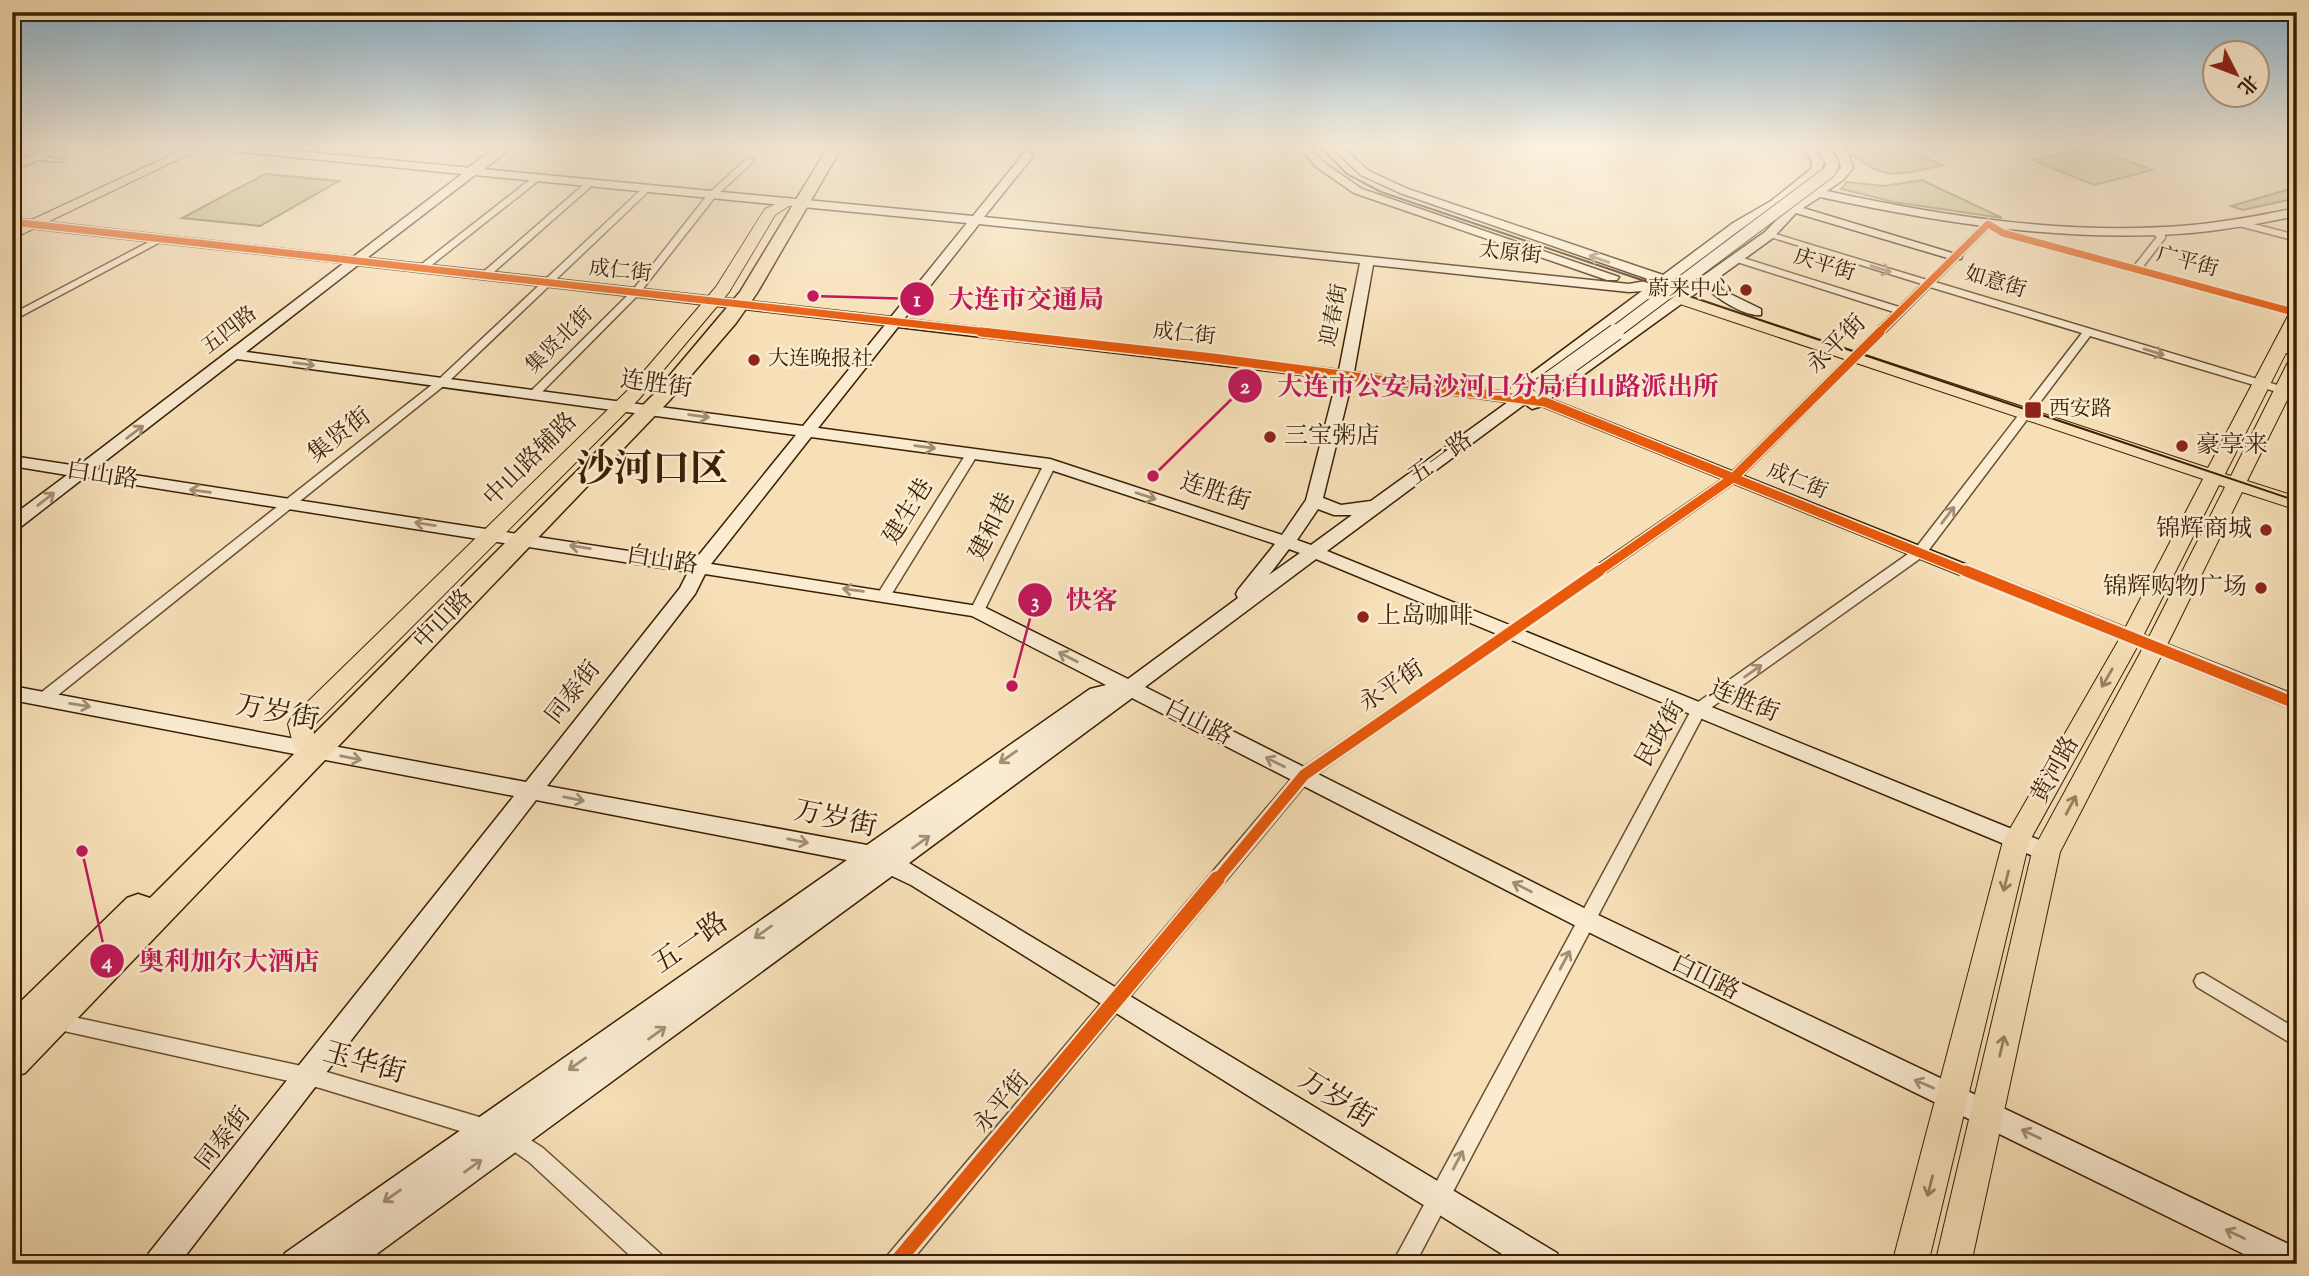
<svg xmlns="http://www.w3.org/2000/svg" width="2309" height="1276" viewBox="0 0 2309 1276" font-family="'Sorts Mill Goudy','Noto Serif SC',serif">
<rect width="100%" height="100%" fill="#f7e0b8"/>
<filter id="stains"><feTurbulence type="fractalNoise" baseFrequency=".00286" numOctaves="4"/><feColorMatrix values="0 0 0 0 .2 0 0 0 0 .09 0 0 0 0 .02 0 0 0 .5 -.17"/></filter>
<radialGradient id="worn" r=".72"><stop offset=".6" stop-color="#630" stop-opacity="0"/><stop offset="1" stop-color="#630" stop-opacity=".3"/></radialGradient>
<path fill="#c4c08a" stroke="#807046" stroke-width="2" d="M1842,147H1900L1943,165C1892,176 1886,182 1842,147Z
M2091,147L2152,170L2094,185L2032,160Z
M265,174L339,181L260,226L182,218Z
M1922,180L2002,218L1894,202L1841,189L1847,182L1884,186Z
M2297,187V198L2243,210L2231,206Z"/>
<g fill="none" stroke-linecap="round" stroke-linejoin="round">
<defs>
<path id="street" d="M36,155L65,160L61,162L33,159L32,157Z
M748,158L755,160L715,197L638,295L538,396H530V392L632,291L709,193Z
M536,175L543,177L424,271H418V267Z
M589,180L596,182L487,278H481V274Z
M645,186L652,188L446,384L48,703H38L36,699L38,695L438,380Z
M2238,220L2297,235V241L2235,225V221Z
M1985,222H1991L2006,231L2134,266L2157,237L2148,232V228H2154L2165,234V238L2142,268L2297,310V316L2000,235L1989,228L1935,282L2297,391V398L2090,336L1925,555L1705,712L1415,1264H1392L1694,705L1915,549L2082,333L1930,287L1738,480L1310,779L909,1264H884L887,1256L1298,771L1730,474L1894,312L1734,261V257H1740L1899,307L1922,284L1764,235L1772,233L1927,280Z
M158,237L166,239L12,321V314Z
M2279,345L2297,350V356L2275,350L2274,348Z
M972,450L978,454L891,595L884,599L879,598L877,595L966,454Z
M1050,460L1056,464L984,611L982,614H972L970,611L1044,464Z
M2203,973L2297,1029V1047L2197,987L2194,981L2197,975Z
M55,1013L320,1070L486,1119L493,1122L496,1129L493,1136L486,1139L320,1088L55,1029L48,1027L46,1021L48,1015Z
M509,1126L543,1148L663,1256L666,1264H639L529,1162L502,1143L499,1136L502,1129Z"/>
<path id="secondary" d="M217,147H253L973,216L1024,153L1028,152L1034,155L984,217L1629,284L1651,280L1400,193L1361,175L1331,147H1342L1369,171L1408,189L1663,275L1733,223L1771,201L1811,169L1812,162L1803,147H1813L1824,162L1821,172L1804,186L1815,189L1841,168L1838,157L1830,147H1841L1849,156L1853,168L1843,180L1827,191C1945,217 2071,236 2192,225C2227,222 2262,215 2297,208V216C2262,223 2227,230 2191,233C2067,243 1940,223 1820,197L1803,208L1962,256L1961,259H1951L1796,213L1773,238L1722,275L1718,284L1722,290L1761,309V315C1746,317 1714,298 1706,286L1550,399L2297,696V711L1542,406L1532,409L1525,404L1327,551L2054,846L2057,852L2054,858L2046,861L2038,858L1316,559L1145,687L1594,913L2297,1248V1264H2264L1578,927L1132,698L909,863L1557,1253L1561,1264H1518L911,885L892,876L363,1264H281L285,1253L847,860L536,800L179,1264H145L149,1253L514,796L12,700V686L526,782L680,588L688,572L85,477L18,529L12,530V516L67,475L12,466V456L78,466L344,263L12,226V218L353,257L462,174L222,150ZM475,175L967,223L891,317L367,258ZM1797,192L1808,194L1790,206L1765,232L1538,393L1530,389L1741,229L1779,207ZM979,224L1360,263L1339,370L904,319ZM358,265L885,325L803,426L246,352ZM1373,265L1629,292L1642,291L1506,392L1354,372ZM898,327L1337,379L1306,500L1282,535L1050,459L818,428ZM237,359L796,435L694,561L95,469ZM1352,381L1508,402L1371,501L1341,505L1323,498ZM811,437L1048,469L1275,544L1238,590L1236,594L1238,598L1128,679L984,607L711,564ZM1318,509L1334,515H1352L1311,545L1297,540ZM1289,549L1300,553L1269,575ZM705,574L972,616L1106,685L1090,689L867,845L547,786L695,594Z
M1300,147H1311L1323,162L1362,189L1619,277L1617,280H1607L1354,193L1315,166Z"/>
<path id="primary" d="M50,147H66L12,172V163Z
M188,147H204L12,239V229Z
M788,198L795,202L775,215L729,292L639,399L313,726L315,742L312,748L303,751L294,748L288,724L291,718L627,391L716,287L765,209Z
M1653,285L2208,468L2289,314L2297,309V331L2225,474L2231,476L2288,362L2297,357V380L2247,481L2297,497V510L2242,492L2173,633L2060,852L1971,1264H1935L2032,852L2151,633L2225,487L2219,485L2142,638L2029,842L1928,1264H1892L2003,841L2120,638L2203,479L1647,293L1645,290Z"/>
<path id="highway" d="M497,147H513L479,173H469L466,170L469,167Z
M828,147H842L757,293L736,323L669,401L25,1073L12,1077V1010L127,898L138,894L150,898L655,393L740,292Z"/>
</defs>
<use href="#street" stroke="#6a4f30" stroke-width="3"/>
<use href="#secondary" stroke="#3b1f03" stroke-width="3"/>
<use href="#primary" stroke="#3b1f03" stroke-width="2"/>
<use href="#highway" stroke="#3b1f03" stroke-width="3"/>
<use href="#street" fill="#faebd1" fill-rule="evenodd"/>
<use href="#secondary" fill="#faebd1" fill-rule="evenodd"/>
<use href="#primary" fill="#f7e0b8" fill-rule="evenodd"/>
<use href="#highway" fill="#f7e0b8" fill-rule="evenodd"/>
<path stroke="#3b1f03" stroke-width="2" d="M1320,147L1347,174L1381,192L2297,501"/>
<defs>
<path id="secondary-bridge-far1" d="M1614,333L1829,172L1833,164L1822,147"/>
<path id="secondary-bridge" d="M1541,386L1616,332"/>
</defs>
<use href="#secondary-bridge-far1" stroke="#3b1f03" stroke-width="14" stroke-linecap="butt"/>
<use href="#secondary-bridge" stroke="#3b1f03" stroke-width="18" stroke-linecap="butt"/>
<use href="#secondary-bridge-far1" stroke="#faebd1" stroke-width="12"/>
<use href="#secondary-bridge" stroke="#faebd1" stroke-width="16"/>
<defs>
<path id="cycleway-far3" d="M12,222L996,333
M1878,333L1988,224L2003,233L2297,313"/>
<path id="cycleway-far2" d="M981,332L1213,358L1545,402L1970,573
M1596,573L1734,477L1880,332"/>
<path id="cycleway-far1" d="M1966,571L2297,704
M1216,881L1304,775L1599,571"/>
<path id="cycleway" d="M895,1264L1217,879"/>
</defs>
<use href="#cycleway-far3" stroke="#faebd1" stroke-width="10"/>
<use href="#cycleway-far2" stroke="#faebd1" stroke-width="12"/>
<use href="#cycleway-far1" stroke="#faebd1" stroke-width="16"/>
<use href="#cycleway" stroke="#faebd1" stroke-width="19"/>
<use href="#cycleway-far3" stroke="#e8590c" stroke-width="7"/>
<use href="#cycleway-far2" stroke="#e8590c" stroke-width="9"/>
<use href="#cycleway-far1" stroke="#e8590c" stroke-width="11"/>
<use href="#cycleway" stroke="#e8590c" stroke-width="15"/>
</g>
<defs><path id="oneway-shaft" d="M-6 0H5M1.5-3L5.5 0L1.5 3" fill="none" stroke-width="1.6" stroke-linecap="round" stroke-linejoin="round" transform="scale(1.75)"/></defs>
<g stroke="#a48f74">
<use href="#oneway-shaft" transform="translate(1599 259) rotate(-161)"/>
<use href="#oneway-shaft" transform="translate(1881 269) rotate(17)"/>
<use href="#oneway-shaft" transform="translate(2154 352) rotate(17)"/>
<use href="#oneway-shaft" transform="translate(304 364) rotate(8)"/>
<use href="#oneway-shaft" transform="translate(699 416) rotate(8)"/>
<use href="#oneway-shaft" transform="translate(135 432) rotate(-37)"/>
<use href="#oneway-shaft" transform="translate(925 447) rotate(8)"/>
<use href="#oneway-shaft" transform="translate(200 491) rotate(-172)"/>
<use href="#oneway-shaft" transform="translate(1146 496) rotate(18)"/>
<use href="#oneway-shaft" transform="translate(46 499) rotate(-38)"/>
<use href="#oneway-shaft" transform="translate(1948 515) rotate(-53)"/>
<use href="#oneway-shaft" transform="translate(425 524) rotate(-171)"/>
<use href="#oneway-shaft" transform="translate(580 547) rotate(-171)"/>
<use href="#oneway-shaft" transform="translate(853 590) rotate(-172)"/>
<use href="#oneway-shaft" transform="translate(1068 657) rotate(-153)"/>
<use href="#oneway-shaft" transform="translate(1753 671) rotate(-35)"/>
<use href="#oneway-shaft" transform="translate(80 705) rotate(9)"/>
<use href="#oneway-shaft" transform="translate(1008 757) rotate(145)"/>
<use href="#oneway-shaft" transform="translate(351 758) rotate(11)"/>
<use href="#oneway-shaft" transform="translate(1275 762) rotate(-153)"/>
<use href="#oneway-shaft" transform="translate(574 799) rotate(11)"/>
<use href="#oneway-shaft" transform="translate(798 841) rotate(11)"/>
<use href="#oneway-shaft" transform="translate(921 842) rotate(-36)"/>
<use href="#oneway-shaft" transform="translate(1522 887) rotate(-153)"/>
<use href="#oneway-shaft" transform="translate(763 932) rotate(145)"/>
<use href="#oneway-shaft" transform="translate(1565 960) rotate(-62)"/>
<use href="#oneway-shaft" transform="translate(657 1033) rotate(-36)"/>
<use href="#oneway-shaft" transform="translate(577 1064) rotate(145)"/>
<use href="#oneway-shaft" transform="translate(1924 1084) rotate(-157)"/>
<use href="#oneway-shaft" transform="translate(2031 1134) rotate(-154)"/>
<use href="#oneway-shaft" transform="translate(1458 1160) rotate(-62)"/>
<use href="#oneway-shaft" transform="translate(473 1166) rotate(-36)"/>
<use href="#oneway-shaft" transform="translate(392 1196) rotate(145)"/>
<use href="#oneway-shaft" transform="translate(2235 1234) rotate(-154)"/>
</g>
<g stroke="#99805e">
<use href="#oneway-shaft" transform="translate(2107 678) rotate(120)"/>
<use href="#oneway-shaft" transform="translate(2071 805) rotate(-62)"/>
<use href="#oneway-shaft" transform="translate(2006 881) rotate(104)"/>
<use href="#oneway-shaft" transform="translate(2002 1046) rotate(-77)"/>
<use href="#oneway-shaft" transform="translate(1930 1186) rotate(104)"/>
</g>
<linearGradient id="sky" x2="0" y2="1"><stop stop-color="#8bb7d4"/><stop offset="0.45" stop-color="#fbf1df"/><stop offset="1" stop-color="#fbf1df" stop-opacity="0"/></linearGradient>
<rect width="2309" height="325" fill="url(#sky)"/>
<g fill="#8f2418" stroke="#faebd1" stroke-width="2.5">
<circle cx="1746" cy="290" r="7"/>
<circle cx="754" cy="360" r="7"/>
<rect x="2024" y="401" width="18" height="18" rx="3.5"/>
<circle cx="1270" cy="437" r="7"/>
<circle cx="2182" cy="446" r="7"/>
<circle cx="2266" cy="530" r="7"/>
<circle cx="2261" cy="588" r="7"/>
<circle cx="1363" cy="617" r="7"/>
</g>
<g text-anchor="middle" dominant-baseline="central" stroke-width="5" stroke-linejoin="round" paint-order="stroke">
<g font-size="21" fill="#3b1f03" stroke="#faebd1">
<text transform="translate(1510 254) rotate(6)">太原街</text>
<text transform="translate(2187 263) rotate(15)">广平街</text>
<text transform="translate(1824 266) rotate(17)">庆平街</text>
<text transform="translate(620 272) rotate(6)">成仁街</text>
<text transform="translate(1995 283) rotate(17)">如意街</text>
<text transform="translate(1335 315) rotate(-79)">迎春街</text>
<text transform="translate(230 331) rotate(-38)">五四路</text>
<text transform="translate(1184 335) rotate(6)">成仁街</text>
<text transform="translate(560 341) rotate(-45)">集贤北街</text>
<text transform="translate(1797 482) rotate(22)">成仁街</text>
</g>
<g font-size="21" fill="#3b1f03" stroke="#faebd1" text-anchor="start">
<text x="1732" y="290" text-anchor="end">蔚来中心</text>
<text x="768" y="360">大连晚报社</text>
<text x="2049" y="410">西安路</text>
</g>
<g font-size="24" fill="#3b1f03" stroke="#faebd1">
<text transform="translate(1837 345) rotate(-45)">永平街</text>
<text transform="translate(656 385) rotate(8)">连胜街</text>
<text transform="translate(340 436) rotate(-38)">集贤街</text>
<text transform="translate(1441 459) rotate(-36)">五一路</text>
<text transform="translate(531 460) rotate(-45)">中山路辅路</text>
<text transform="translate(102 476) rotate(9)">白山路</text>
<text transform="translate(1215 493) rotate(18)">连胜街</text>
<text transform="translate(909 512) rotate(-58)">建生巷</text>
<text transform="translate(993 527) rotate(-63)">建和巷</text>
<text transform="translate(662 561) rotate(9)">白山路</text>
<text transform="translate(444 620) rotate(-46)">中山路</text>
<text transform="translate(1392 687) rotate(-34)">永平街</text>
<text transform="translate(574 693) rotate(-52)">同泰街</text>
<text transform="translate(1744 702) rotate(22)">连胜街</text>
<text transform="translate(1198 723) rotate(27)">白山路</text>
<text transform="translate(1661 734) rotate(-60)">民政街</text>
<text transform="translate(2056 770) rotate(-61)">黄河路</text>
<text transform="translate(1705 978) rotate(26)">白山路</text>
<text transform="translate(1002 1103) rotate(-50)">永平街</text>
<text transform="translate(224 1139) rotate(-52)">同泰街</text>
</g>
<g font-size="24" fill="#3b1f03" stroke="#faebd1" text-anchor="start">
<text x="1284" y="437">三宝粥店</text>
<text x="2196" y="446">豪享来</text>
<text x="2252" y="530" text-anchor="end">锦辉商城</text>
<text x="2247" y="588" text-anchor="end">锦辉购物广场</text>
<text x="1377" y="617">上岛咖啡</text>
</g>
<g font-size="28" fill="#3b1f03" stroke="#faebd1">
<text transform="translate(277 714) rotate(11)">万岁街</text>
<text transform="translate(835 820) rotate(12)">万岁街</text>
<text transform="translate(691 944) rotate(-35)">五一路</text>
<text transform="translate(364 1064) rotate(16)">玉华街</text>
<text transform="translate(1336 1100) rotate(32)">万岁街</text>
</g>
<g font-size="38" font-weight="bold" fill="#3b1f03" stroke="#faebd1">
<text x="652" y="472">沙河口区</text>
</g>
</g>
<path fill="none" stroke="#c2185b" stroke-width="2.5" d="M813 296L917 299M1153 476L1245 386M1012 686L1035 600M82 851L107 961"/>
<g fill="#c2185b" stroke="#faebd1" stroke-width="2.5">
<circle cx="813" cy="296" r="7"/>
<circle cx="1153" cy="476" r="7"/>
<circle cx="1012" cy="686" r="7"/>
<circle cx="82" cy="851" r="7"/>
<circle cx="917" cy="299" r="18"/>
<circle cx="1245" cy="386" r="18"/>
<circle cx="1035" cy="600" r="18"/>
<circle cx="107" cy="961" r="18"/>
</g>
<g font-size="21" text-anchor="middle" font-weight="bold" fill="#fff">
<text x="917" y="306">1</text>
<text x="1245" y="393">2</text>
<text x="1035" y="608">3</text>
<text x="107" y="968">4</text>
</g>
<g font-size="26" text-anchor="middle" font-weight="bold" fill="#c2185b" stroke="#faebd1" stroke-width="5" stroke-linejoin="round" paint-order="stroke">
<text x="1026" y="308">大连市交通局</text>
<text x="1498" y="395">大连市公安局沙河口分局白山路派出所</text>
<text x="1092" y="609">快客</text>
<text x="229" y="970">奥利加尔大酒店</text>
</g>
<rect width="2309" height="1276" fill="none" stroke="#f7e0b8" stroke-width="42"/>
<rect x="14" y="14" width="2281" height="1248" fill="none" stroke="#3b1f03" stroke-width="3.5"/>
<rect x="21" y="21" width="2267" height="1234" fill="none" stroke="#3b1f03" stroke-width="2"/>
<g transform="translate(2236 74) rotate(132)"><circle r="33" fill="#faebd1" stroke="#ae997f" stroke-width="2"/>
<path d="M0-5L12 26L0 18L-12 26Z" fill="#8f2418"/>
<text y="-10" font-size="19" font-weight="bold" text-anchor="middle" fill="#3b1f03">北</text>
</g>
<rect width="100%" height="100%" filter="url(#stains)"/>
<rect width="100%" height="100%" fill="url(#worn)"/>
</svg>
